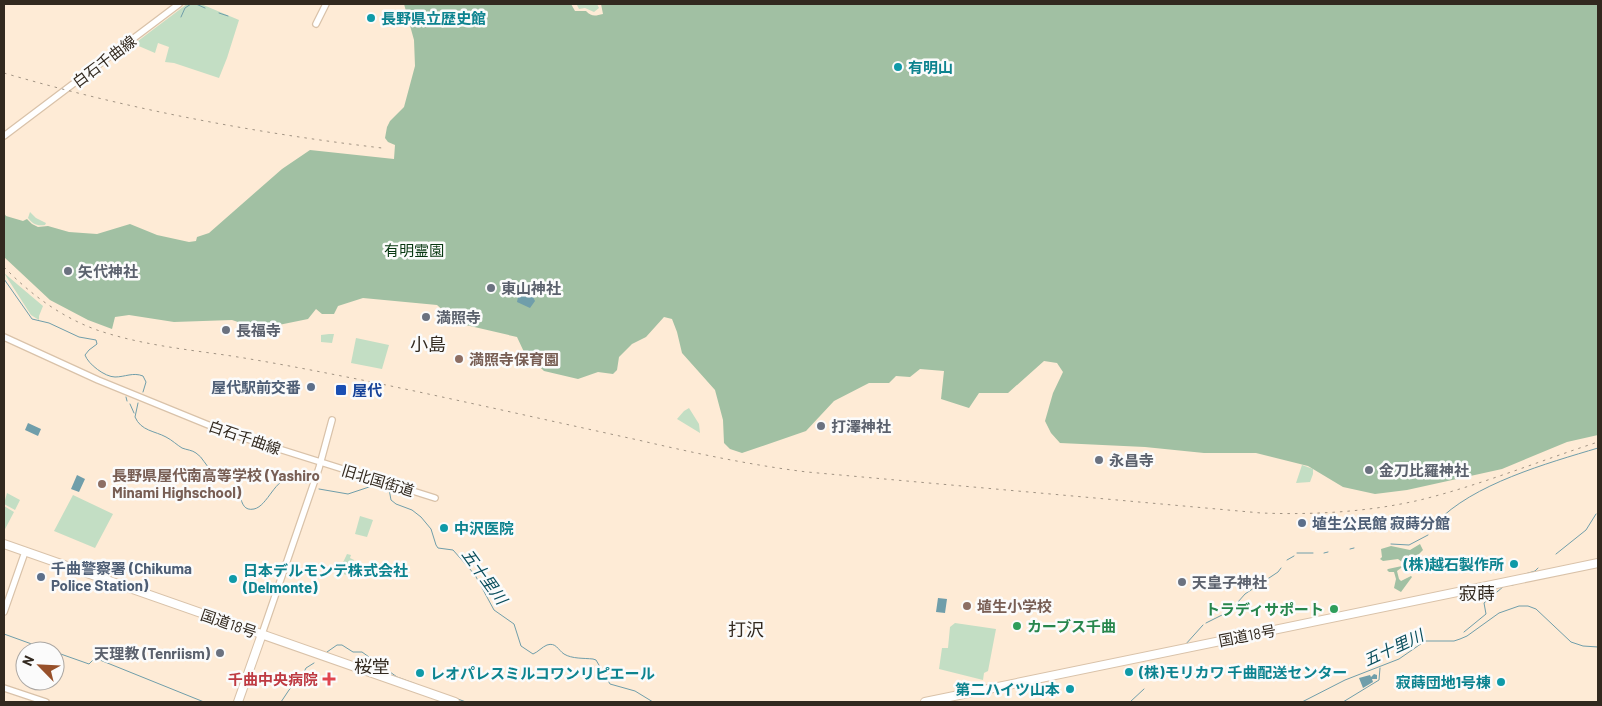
<svg xmlns="http://www.w3.org/2000/svg" width="1602" height="706" viewBox="0 0 1602 706" font-family="Barlow,'Noto Sans JP',sans-serif">
<rect width="100%" height="100%" fill="#feebd6"/>
<path fill="#c3dec4" d="M187,4H201L239,20L227,58L219,78L174,63L165,62L169,47L158,43L155,53L134,44Z
M579,4H597L599,8L594,12L585,8L579,9L577,5Z
M30,212L36,218L46,223L45,225C36,226 33,224 28,218Z
M4,273L43,306L39,316V320L31,315Z
M329,334H334L332,343L321,342V335Z
M356,338L389,345L382,369L351,363Z
M689,408L699,424L700,433L677,419L684,411Z
M1302,465L1313,469V474L1310,482L1296,483Z
M7,493L20,500L15,510L4,504Z
M73,495L113,514L95,548L54,531Z
M4,506L14,512L4,531Z
M360,516L373,520L367,537L355,534Z
M347,554L351,555L350,558L354,560L347,575L338,573Z
M955,623L996,629L988,671L984,673L983,680L939,669L942,648H948L950,627Z"/>
<path fill="#a1c0a3" d="M404,4H571L575,11H586C592,17 595,16 603,14L601,4H1598V435L1567,442L1502,469L1407,490L1375,494L1343,487L1308,466L1256,453H1204L1145,447L1060,443L1051,433L1045,421L1053,393L1063,372L1057,363L1044,361L1008,393H979L969,408L941,399L944,371L920,369L910,377L896,376L889,383H869L834,401L806,431L742,453L730,449L724,443L723,420L715,390L682,353L677,332L672,319L664,317L646,337L632,344L619,357L617,370L613,374L598,372L578,379L544,371L524,352L517,337L457,323L437,305L363,298L338,306L334,314H322L316,309L308,319L259,329L232,320L174,322L129,315L115,317L112,329L88,320L50,300L4,257V213L6,216L23,221L27,219L32,224L38,227L48,226L69,232L97,234L130,224L157,235L189,242L196,241L197,237L209,233L282,169L310,150L394,159L395,145L388,142L385,138L387,127L390,121L404,107L415,66L414,40Z
M1420,544L1423,550L1415,558L1406,563L1405,568H1401L1397,571L1399,579L1401,581L1411,576L1412,577L1401,592L1394,588L1396,579L1394,572H1389L1387,570L1388,569L1402,566V562L1398,559L1383,561L1380,559L1382,557L1381,549L1391,546L1410,550Z"/>
<path fill="#709eaa" d="M522,292L533,297L535,301L530,308L517,302L518,297Z
M28,423L41,429L38,436L25,430Z
M77,475L85,479L79,492L71,489Z
M938,598L947,599L945,613L936,612Z
M1374,674L1377,675V679H1372L1373,682L1363,688L1359,678L1370,675L1371,677Z"/>
<g fill="none" stroke-linecap="round" stroke-linejoin="round">
<path stroke="#709eaa" stroke-width="1" d="M196,4L205,8
M219,13L228,16
M181,17L185,8L191,4
M4,279L32,319L49,323L79,337L96,340L97,344L89,350L85,355C88,364 105,377 115,377C125,377 133,372 143,376L146,382L143,392
M126,397L127,401
M138,403L135,417C141,431 155,431 166,437C172,440 177,445 182,448C187,450 192,450 196,453C203,457 205,466 212,470C217,474 224,473 230,476C244,481 235,513 254,509C268,506 275,477 292,478C297,478 302,482 306,483
M130,404L134,413
M319,489L348,494L375,485L389,489L391,500L396,504L412,510L421,517L431,529L436,545L438,548L453,550L469,568L475,575L494,610L514,624L521,646L533,654C538,652 542,647 547,645C556,642 558,650 564,654C572,659 584,658 593,659L596,660L610,684L635,691L653,702
M1436,523C1472,484 1548,463 1598,448
M1391,544L1409,545L1428,535
M1350,549L1354,548
M1297,553H1313
M1324,553L1328,552
M1556,554L1586,530L1596,514
M1287,560L1294,556
M1512,578L1535,571L1538,568
M1206,623L1230,611L1245,594L1278,572L1281,568
M1464,632L1486,614L1484,603L1504,586L1513,585
M4,634L51,651
M1185,645L1203,625
M55,652L89,664L95,658L204,702
M327,652L337,645H342L353,652H362L397,677L416,684
M455,698L466,702
M281,702L289,690L302,676L306,668L314,663
M1130,702L1144,689
M1302,702L1345,680L1399,659L1425,641H1454L1460,639L1467,636L1499,613L1519,606H1528L1536,609L1571,642L1583,646L1598,647
M1343,702L1379,680L1380,668"/>
<defs>
<path id="secondary" d="M316,24L326,4
M4,136L179,4
M4,337L98,380L228,433L435,498
M4,612L25,552
M262,634L319,468L332,420
M4,688L46,702"/>
<path id="highway" d="M4,544L455,702
M238,702L262,634
M925,702L1598,563"/>
</defs>
<use href="#secondary" stroke="#d9c2a9" stroke-width="8"/>
<use href="#highway" stroke="#d9c2a9" stroke-width="10"/>
<use href="#secondary" stroke="#fff" stroke-width="5.5"/>
<use href="#highway" stroke="#fff" stroke-width="8"/>
<path stroke="#a19383" stroke-width="1" stroke-dasharray="2.5 5" stroke-linecap="butt" d="M4,73C128,109 254,133 382,148
M4,267C30,294 61,317 97,330C138,344 182,349 225,355C271,362 316,371 362,380C454,399 546,420 638,440C694,453 750,465 807,472L1261,513C1314,515 1368,512 1420,500C1481,485 1539,461 1598,442"/>
</g>
<g fill="#0f9aa8" stroke="#fbfbfb" stroke-width="2">
<circle cx="371" cy="18" r="5"/>
<circle cx="898" cy="67" r="5"/>
<circle cx="444" cy="528" r="5"/>
<circle cx="1514" cy="564" r="5"/>
<circle cx="233" cy="579" r="5"/>
<circle cx="1129" cy="672" r="5"/>
<circle cx="420" cy="673" r="5"/>
<circle cx="1501" cy="682" r="5"/>
<circle cx="1070" cy="689" r="5"/>
</g>
<g fill="#6b7280" stroke="#fbfbfb" stroke-width="2">
<circle cx="68" cy="271" r="5"/>
<circle cx="491" cy="288" r="5"/>
<circle cx="426" cy="317" r="5"/>
<circle cx="226" cy="330" r="5"/>
<circle cx="821" cy="426" r="5"/>
<circle cx="1099" cy="460" r="5"/>
<circle cx="1369" cy="470" r="5"/>
<circle cx="1182" cy="582" r="5"/>
<circle cx="220" cy="653" r="5"/>
</g>
<g fill="#8d6e63" stroke="#fbfbfb" stroke-width="2">
<circle cx="459" cy="359" r="5"/>
<circle cx="102" cy="484" r="5"/>
<circle cx="967" cy="606" r="5"/>
</g>
<g fill="#5c6f8a" stroke="#fbfbfb" stroke-width="2">
<circle cx="311" cy="387" r="5"/>
<circle cx="1302" cy="523" r="5"/>
<circle cx="41" cy="577" r="5"/>
</g>
<rect fill="#1a4fb4" stroke="#fbfbfb" stroke-width="2" x="335" y="384" width="12" height="12" rx="2.5"/>
<g fill="#2e9e5b" stroke="#fbfbfb" stroke-width="2">
<circle cx="1334" cy="609" r="5"/>
<circle cx="1017" cy="626" r="5"/>
</g>
<path fill="#e0444e" stroke="#fbfbfb" stroke-width="2" d="M326.5 671.5h5v5h5v5h-5v5h-5v-5h-5v-5h5z"/>
<g text-anchor="middle" dominant-baseline="central" stroke-width="5" stroke-linejoin="round" paint-order="stroke">
<g font-size="15" font-weight="bold" fill="#0d838f" stroke="#fbfbfb" text-anchor="start">
<text x="381" y="18">長野県立歴史館</text>
<text x="908" y="67">有明山</text>
<text x="454" y="528">中沢医院</text>
<text x="1504" y="564" text-anchor="end">(株)越石製作所</text>
<text x="243" y="570">日本デルモンテ株式会社<tspan x="243" dy="17">(Delmonte)</tspan></text>
<text x="1139" y="672">(株)モリカワ 千曲配送センター</text>
<text x="430" y="673">レオパレスミルコワンリピエール</text>
<text x="1491" y="682" text-anchor="end">寂蒔団地1号棟</text>
<text x="1060" y="689" text-anchor="end">第二ハイツ山本</text>
</g>
<g font-size="15" fill="#32291f" stroke="#fbfbfb">
<text transform="translate(104 61) rotate(-37)">白石千曲線</text>
<text transform="translate(245 437) rotate(19)">白石千曲線</text>
<text transform="translate(378 480) rotate(17)">旧北国街道</text>
<text transform="translate(229 623) rotate(19)">国道18号</text>
<text transform="translate(1247 635) rotate(-11)">国道18号</text>
</g>
<g font-size="15" fill="#083811" stroke="#fbfbfb">
<text x="414" y="250">有明霊園</text>
</g>
<g font-size="15" font-weight="bold" fill="#5b616d" stroke="#fbfbfb" text-anchor="start">
<text x="78" y="271">矢代神社</text>
<text x="501" y="288">東山神社</text>
<text x="436" y="317">満照寺</text>
<text x="236" y="330">長福寺</text>
<text x="831" y="426">打澤神社</text>
<text x="1109" y="460">永昌寺</text>
<text x="1379" y="470">金刀比羅神社</text>
<text x="1192" y="582">天皇子神社</text>
<text x="210" y="653" text-anchor="end">天理教 (Tenriism)</text>
</g>
<g font-size="15" font-weight="bold" fill="#785e54" stroke="#fbfbfb" text-anchor="start">
<text x="469" y="359">満照寺保育園</text>
<text x="112" y="475">長野県屋代南高等学校 (Yashiro<tspan x="112" dy="17">Minami Highschool)</tspan></text>
<text x="977" y="606">埴生小学校</text>
</g>
<g font-size="15" font-weight="bold" fill="#4e5e75" stroke="#fbfbfb" text-anchor="start">
<text x="301" y="387" text-anchor="end">屋代駅前交番</text>
<text x="1312" y="523">埴生公民館 寂蒔分館</text>
<text x="51" y="568">千曲警察署 (Chikuma<tspan x="51" dy="17">Police Station)</tspan></text>
</g>
<g font-size="15" font-weight="bold" fill="#164399" stroke="#fbfbfb" text-anchor="start">
<text x="352" y="390">屋代</text>
</g>
<g font-size="15" font-weight="bold" fill="#27864d" stroke="#fbfbfb" text-anchor="end">
<text x="1324" y="609">トラディサポート</text>
<text x="1027" y="626" text-anchor="start">カーブス千曲</text>
</g>
<g font-size="15" font-weight="bold" fill="#be3a42" stroke="#fbfbfb" text-anchor="end">
<text x="318" y="679">千曲中央病院</text>
</g>
<g font-size="16" font-style="italic" fill="#0a4e5c" stroke="#fbfbfb">
<text transform="translate(485 576) rotate(54)">五十里川</text>
<text transform="translate(1393 647) rotate(-25)">五十里川</text>
</g>
<g font-size="18" fill="#32291f" stroke="#fbfbfb">
<text x="428" y="344">小島</text>
<text x="1477" y="593">寂蒔</text>
<text x="746" y="629">打沢</text>
<text x="372" y="666">桜堂</text>
</g>
</g>
<rect width="1602" height="706" fill="none" stroke="#32291f" stroke-width="10"/>
<g transform="translate(40 666) rotate(294)"><circle r="24" fill="#fbfbfb" stroke="#aba7a3"/>
<path d="M0-4L9 19L0 12L-9 19Z" fill="#97502a"/>
<text y="-8" font-size="14" font-weight="bold" text-anchor="middle" fill="#32291f">N</text>
</g>
</svg>
